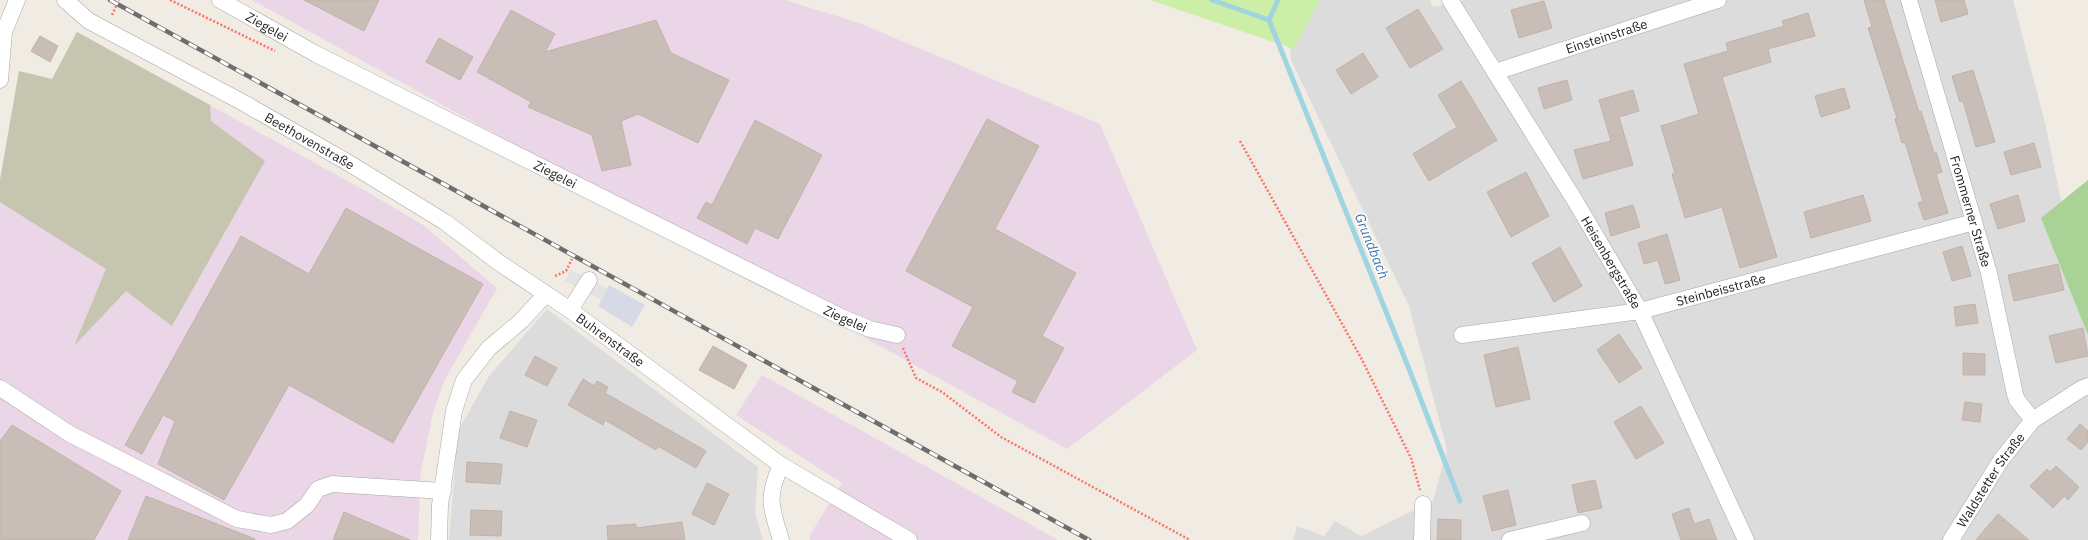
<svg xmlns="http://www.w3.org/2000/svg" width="2088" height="540" viewBox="0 0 2088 540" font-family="'IBM Plex Sans',sans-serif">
<rect width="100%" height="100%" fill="#f0ece4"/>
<path fill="#dddcdc" d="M1286,0H1430L1433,7L1465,0H2013L2046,127L2068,235L2088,262V540H1293L1297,526L1324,536L1335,521L1361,536L1433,501L1447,450L1409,306L1291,60Z
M547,309L758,467L755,513L763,540H449L458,431L489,376Z"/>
<path fill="#ead6e7" d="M252,0H785L859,23L1100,124L1197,350L1067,449Z
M77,32L364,190L423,225L497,288L444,381L433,413L421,471L418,540H0V180L19,71L52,79Z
M762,375L1058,540H810V535L842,483L736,415Z"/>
<path fill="#c6c5af" d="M77,32L210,105L211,121L265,161L172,326L126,291L74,346L106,269L0,202V180L19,71L52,79Z"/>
<path fill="#cceea6" d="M1150,0H1320L1294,49Z"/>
<path fill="#a9d396" d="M2088,180V335L2041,218Z"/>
<path fill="#e3e3e3" d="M571,270L607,289L601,300L565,281Z"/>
<path fill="#d8d9e6" d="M609,285L645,305L632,327L598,306Z"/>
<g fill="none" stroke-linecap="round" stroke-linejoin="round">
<path stroke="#a1d4e1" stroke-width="5" d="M1212,0L1269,20
M1278,0L1269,20L1411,374L1460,501"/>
</g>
<path fill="#c8beb7" stroke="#c3b2a5" d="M304,0H379L364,31Z
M1864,0H1884L1919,112L1921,111L1934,153L1936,152L1942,172L1936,174L1948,213L1924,220L1918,203L1923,201L1905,142L1902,143L1895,119L1897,118L1868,28L1872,27Z
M1935,0H1964L1968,14L1941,22Z
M1544,1L1552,28L1519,38L1511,10Z
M1418,9L1443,49L1410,68L1386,28Z
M511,10L555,34L545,52L656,20L671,53L729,80L698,143L638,114L621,121L631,165L602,171L592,135L528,107L531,102L477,72Z
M1808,13L1815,36L1768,49L1771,62L1722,77L1777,257L1740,268L1722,207L1685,218L1672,174L1675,173L1661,126L1699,114L1684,64L1728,51L1726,43L1784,26L1782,21Z
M40,36L58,46L50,62L31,51Z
M439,38L473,57L460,80L426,62Z
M1363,53L1378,77L1351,94L1336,70Z
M1973,70L1995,142L1976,147L1963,101L1960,102L1952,76Z
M1567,80L1572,100L1544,109L1538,88Z
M1461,81L1497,140L1429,181L1413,154L1457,127L1438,95Z
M1844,88L1850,108L1821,117L1815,96Z
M1633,90L1639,111L1619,117L1633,165L1583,179L1574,150L1611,141L1599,100Z
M987,119L1039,146L995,229L1076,273L1042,336L1064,348L1034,403L1012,392L1018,381L952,346L973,307L906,271Z
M755,120L822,155L778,239L755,228L747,244L697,218L706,202L712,205Z
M2034,143L2041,167L2011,175L2004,152Z
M1526,172L1549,216L1511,237L1487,192Z
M1863,195L1871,221L1811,238L1804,212Z
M2018,195L2025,221L1998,229L1990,204Z
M1633,205L1640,227L1611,236L1605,213Z
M346,208L483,284L393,443L289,385L224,500L158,464L175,421L163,415L142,454L125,445L241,236L309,274Z
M1667,234L1680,280L1665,284L1658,260L1644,264L1638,243Z
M1962,246L1971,276L1952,281L1943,252Z
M1560,247L1582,286L1554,302L1532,263Z
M2058,264L2064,290L2014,301L2008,275Z
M1975,304L1978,323L1956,326L1954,307Z
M2083,328L2088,356L2056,363L2049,336Z
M1619,334L1642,368L1619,383L1597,350Z
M713,346L747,365L734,389L699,370Z
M1518,347L1530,399L1496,407L1484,355Z
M1963,353L1985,354V375H1963Z
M535,356L557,368L547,386L525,375Z
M583,379L594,386L597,381L608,387L605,393L706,451L696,468L658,446L656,450L605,420L603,425L568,405Z
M1965,402L1982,404L1980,422L1962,420Z
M1641,406L1664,443L1636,459L1614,422Z
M510,411L537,420L527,447L500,438Z
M2080,424L2088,431V442L2081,450L2067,439Z
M12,425L121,491L94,540H0V441Z
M467,462L502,464L500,484L466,482Z
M2056,466L2079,487L2068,500L2064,496L2053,508L2030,486L2047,469L2050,472Z
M1595,480L1602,508L1578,513L1572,485Z
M707,483L729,494L714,525L692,514Z
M1508,490L1516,525L1492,531L1483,496Z
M146,496L255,539V540H128Z
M1689,508L1694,524L1709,519L1717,540H1681L1672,514Z
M471,510L502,511L501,536L470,535Z
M344,512L410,540H333Z
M1998,514L2029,540H1976Z
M1438,519L1461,520V540H1437Z
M682,522L685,540H608L607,526L636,524V528Z"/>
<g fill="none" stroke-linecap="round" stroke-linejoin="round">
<defs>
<g id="minor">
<path id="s1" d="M65,0L89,21L242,102L347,162L445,222L501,264L570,310L781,465L909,540"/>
<path id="s2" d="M220,0L316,54L841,317L870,329L897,335"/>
<path id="s3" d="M1450,0L1574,199L1640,311L1746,540"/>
<path id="s4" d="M1909,0L1989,273L2015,394L2017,400L2033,420"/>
<path id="s5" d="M1495,72L1718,0"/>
<path d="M0,80L4,32L17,0"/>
<path d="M570,310L589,280"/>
<path id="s6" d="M1462,335L1640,311L1974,222"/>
<path d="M0,388L70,434L237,519L271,525L287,521L307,505L318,489L332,484L443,491"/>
<path d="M781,465C766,498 771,507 781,540"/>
<path d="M439,540L440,505L454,411L464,380L489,348L521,321L546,294"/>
<path d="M1422,540L1423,504"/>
<path d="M1510,540L1582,523"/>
<path id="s7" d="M1951,540L2001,460L2033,420L2081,389L2088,386"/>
</g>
</defs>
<use href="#minor" stroke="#a6a6a6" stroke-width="17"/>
<path stroke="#ff7266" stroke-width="2.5" stroke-dasharray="2 2" stroke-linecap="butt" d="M170,0L275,51
M112,15L119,0
M1240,141L1360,356L1411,458L1420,490
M555,276L566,271L572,259
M903,348L916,378L942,392L1001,437L1190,540"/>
<use href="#minor" stroke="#fff" stroke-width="16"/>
<defs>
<path id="rail" d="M110,0L1089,540"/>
</defs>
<use href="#rail" stroke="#6d6d6d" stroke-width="4.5"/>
<use href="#rail" stroke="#fff" stroke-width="3" stroke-dasharray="9" stroke-linecap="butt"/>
</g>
<g text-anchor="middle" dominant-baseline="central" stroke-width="3" stroke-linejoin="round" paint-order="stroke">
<g font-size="13" fill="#1f1f1f" stroke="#fff">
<text stroke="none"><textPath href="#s2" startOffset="54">Ziegelei</textPath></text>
<text stroke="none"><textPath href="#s5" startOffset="117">Einsteinstraße</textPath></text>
<text stroke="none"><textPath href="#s1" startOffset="283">Beethovenstraße</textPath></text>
<text stroke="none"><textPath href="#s2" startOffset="378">Ziegelei</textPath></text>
<text stroke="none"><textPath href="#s4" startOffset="220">Frommerner Straße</textPath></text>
<text stroke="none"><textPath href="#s3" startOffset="308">Heisenbergstraße</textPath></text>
<text stroke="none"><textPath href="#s6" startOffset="263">Steinbeisstraße</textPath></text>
<text stroke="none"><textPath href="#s2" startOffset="702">Ziegelei</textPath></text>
<text stroke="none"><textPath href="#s1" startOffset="644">Buhrenstraße</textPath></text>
<text stroke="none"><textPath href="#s7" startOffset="72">Waldstetter Straße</textPath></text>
</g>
<g font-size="14" font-style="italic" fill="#417aae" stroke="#fff">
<text transform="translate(1372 246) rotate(68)">Grundbach</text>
</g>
</g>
</svg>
